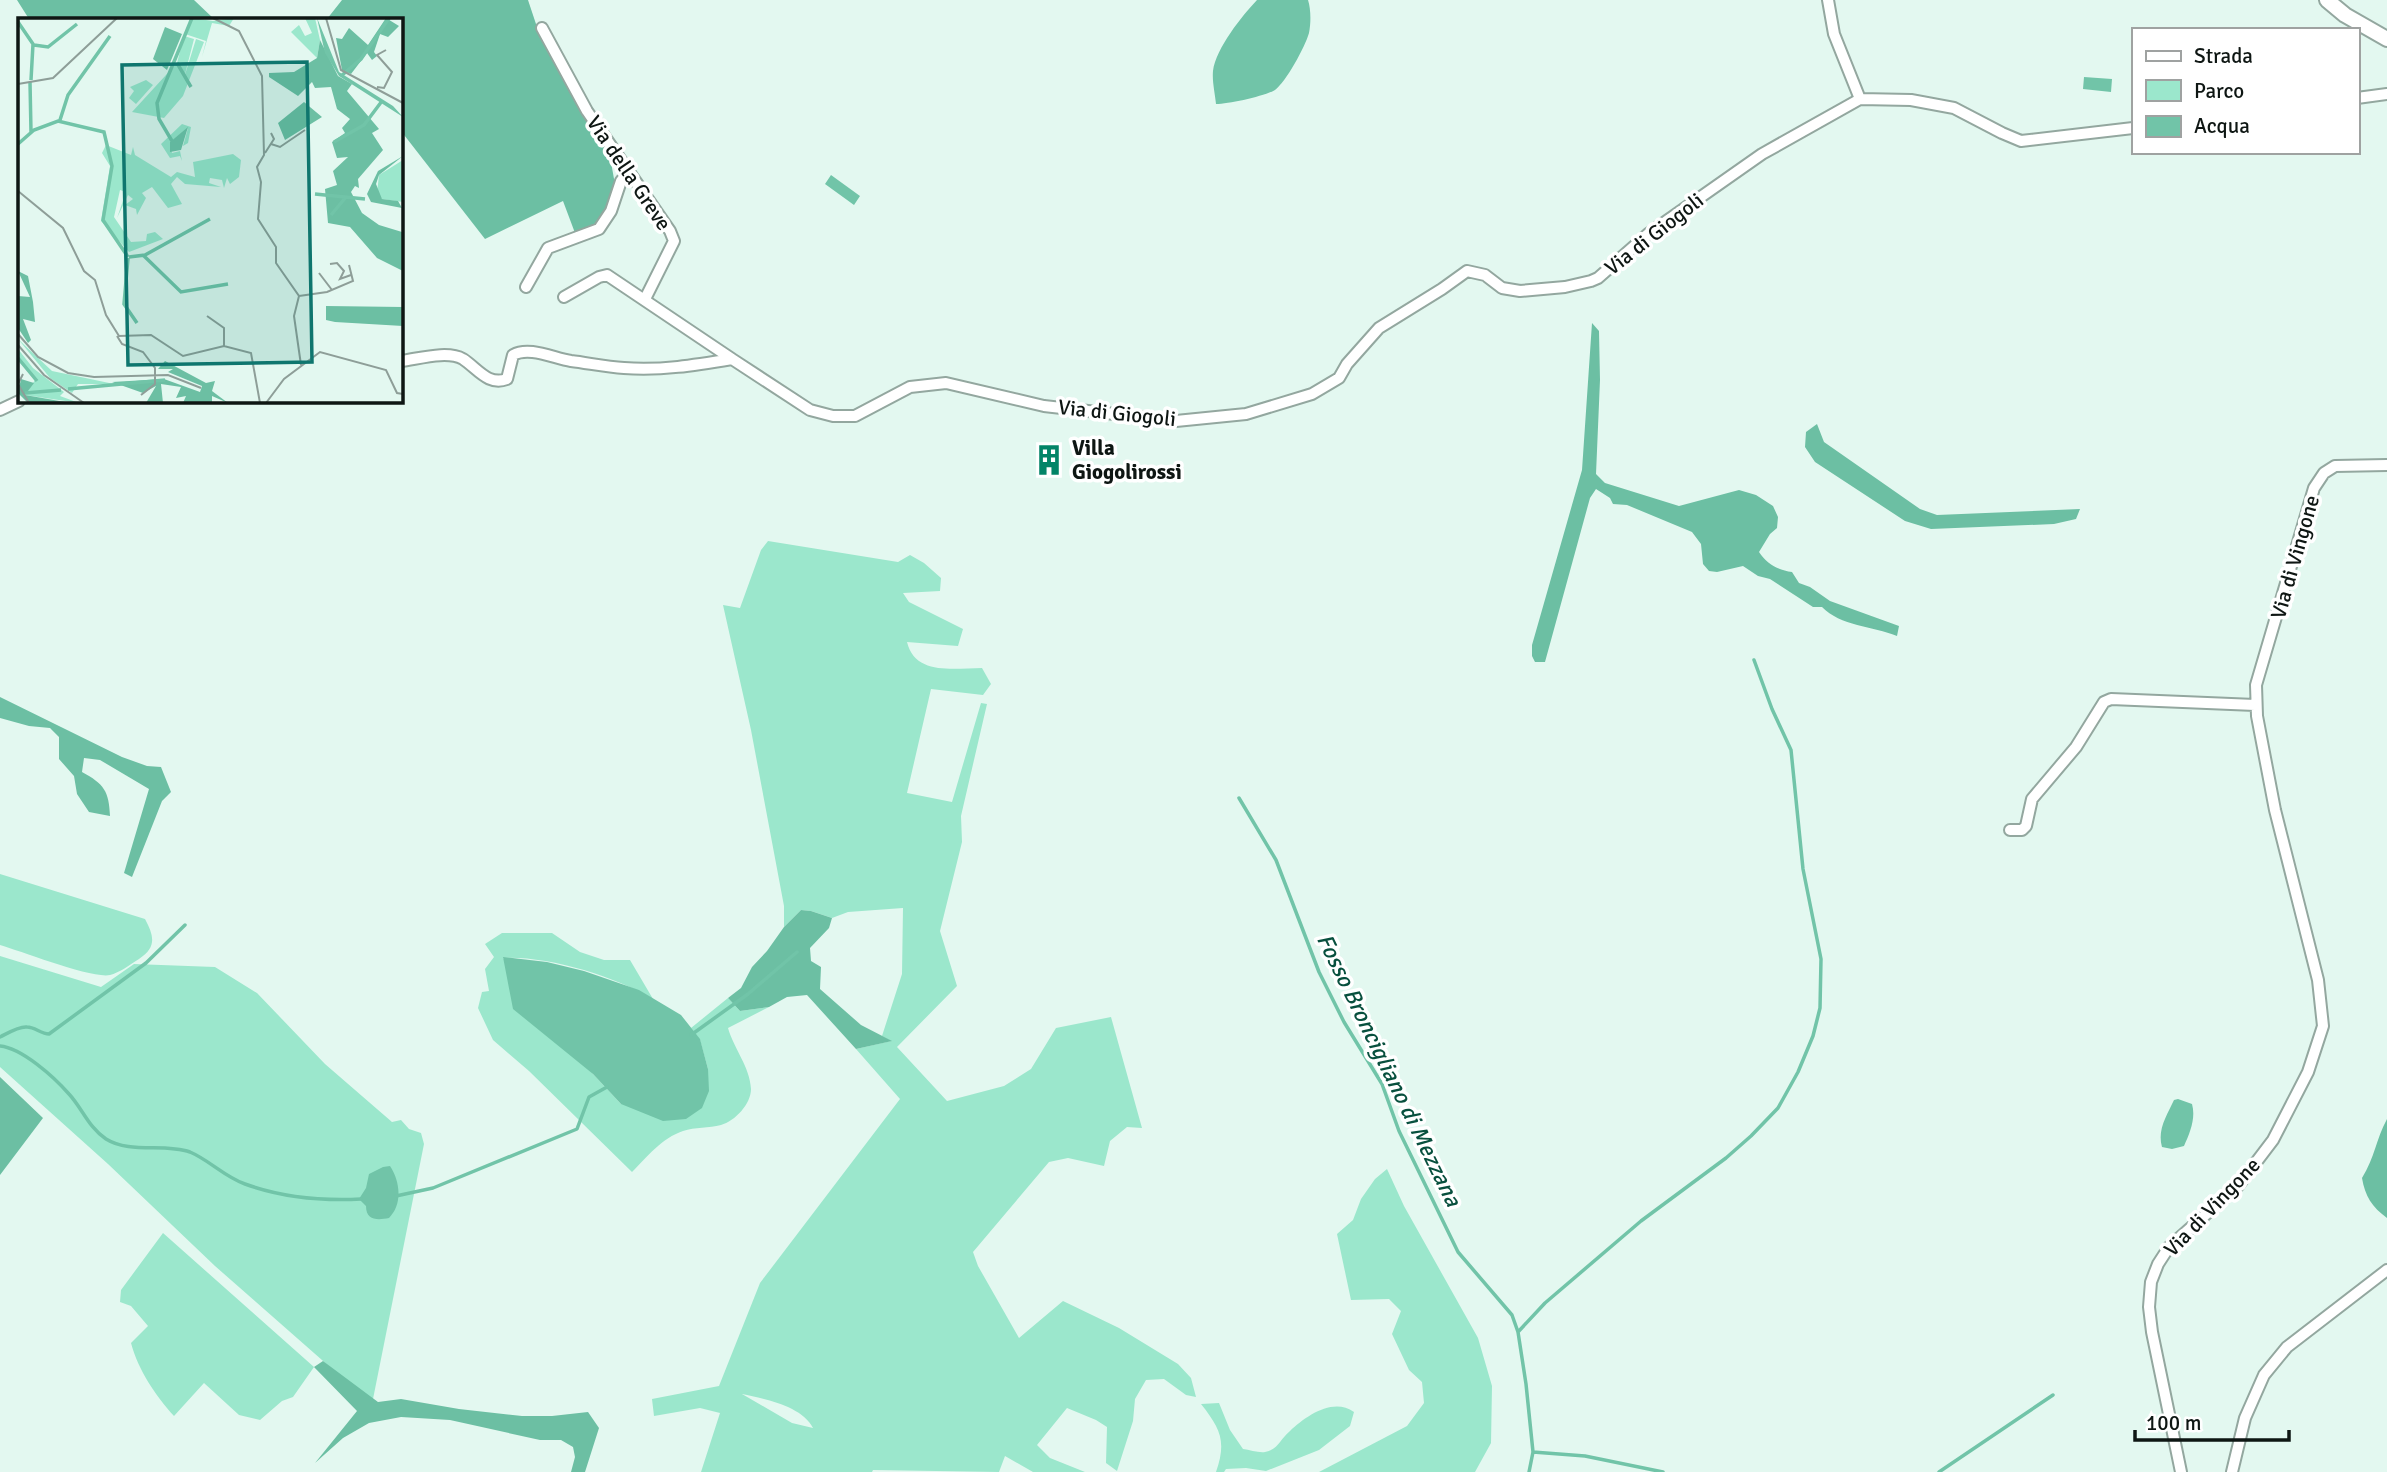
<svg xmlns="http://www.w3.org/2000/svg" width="2387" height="1472" viewBox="0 0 2387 1472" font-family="Signika,sans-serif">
<rect width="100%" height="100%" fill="#e3f8f0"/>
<path fill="#9be7cc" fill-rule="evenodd" d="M768,541L898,562L910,555L924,563L941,578L940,591L903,593L909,602L963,629L958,646L907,642C915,676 955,668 982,668L991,684L983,695L931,689L907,793L952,802L981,703L987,704L961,816L962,842L940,931L957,986L897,1047L947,1101L1004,1086L1031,1069L1056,1028L1111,1017L1142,1128L1127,1127L1110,1141L1104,1166L1068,1158L1049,1162L973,1252L978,1266L1019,1338L1063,1301L1119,1328L1178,1364L1191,1378L1196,1397L1186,1395L1164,1379L1146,1380L1135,1399L1133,1421L1117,1471L1106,1463L1107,1427L1096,1420L1067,1408L1037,1445L1050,1458L1085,1472H1033L1005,1456L999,1472L873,1470L872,1472H701L720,1413L700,1408L654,1416L652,1399L719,1386L760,1283L900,1099L856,1049L891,1041L882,1036L902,974L903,908L848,912L832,918L811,911L801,910L784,927V906L751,730L723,605L740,608L761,550ZM742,1394C765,1399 802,1406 813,1428L792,1423Z
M0,874L145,919C154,936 157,947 139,959C131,964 119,973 110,975C92,979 21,951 0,945Z
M502,933H552L580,952L604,960H630L653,999C614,976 548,956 503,958L593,1074L621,1104L708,1069L700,1040L691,1028L728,998L740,1011L769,1007L728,1028C734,1049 750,1067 751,1089C751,1104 735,1121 721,1125C709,1128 695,1127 683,1131C662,1138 647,1157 632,1172L529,1071L493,1040L478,1008L482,992L489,991L485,969L494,957L485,944Z
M0,956L101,987L134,964L215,967L257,993L325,1064L392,1122L401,1120L409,1129L421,1133L424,1144L372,1404L215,1266L108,1164L0,1067Z
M1387,1169L1404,1206L1478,1338L1492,1386L1491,1443L1475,1472H1319L1407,1426L1424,1403L1422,1382L1409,1370L1392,1334L1401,1311L1389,1299L1351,1300L1337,1234L1353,1220L1361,1199L1375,1179Z
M163,1233L314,1367L293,1397L282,1401L260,1420L239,1415L204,1383L174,1416C156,1396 138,1370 131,1343L148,1326L131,1306L120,1302L121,1290Z
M1219,1403L1230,1430L1243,1449C1250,1450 1259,1453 1265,1452C1279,1449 1280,1439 1290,1431C1306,1416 1333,1397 1354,1412L1350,1426L1319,1450L1266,1471L1246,1468L1226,1469L1224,1472H1216C1227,1441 1220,1428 1201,1404Z"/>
<path fill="#6cbfa3" d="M17,0H194L214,19H29Z
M342,0H528L536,24L609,151L616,190L599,222L575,233L563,201L485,239L401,131V19H327Z
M1592,323L1599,331L1600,380L1596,474L1605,483L1679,506L1739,490L1756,495L1773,506L1778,517L1777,528L1770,534L1759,552C1767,564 1778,570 1792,572L1799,583L1810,587L1830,601L1899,626L1897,636C1873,626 1840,626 1822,607H1813L1770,579L1758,576L1743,566L1717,572L1709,571L1703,564L1701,544L1692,532L1627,505L1613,504L1610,498L1596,489L1590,498L1545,662H1535L1532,656V645L1582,470Z
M1817,424L1824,442L1920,509L1937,515L2080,509L2076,519L2054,524L1931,529L1905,521L1815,462L1805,447L1806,432Z
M0,697L122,757L147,766L161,767L171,792L162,801L132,877L124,873L149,789L100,760L84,758L82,772C104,784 109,791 110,816L89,812L77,794L74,776L59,759V737L50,728L29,726L0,718Z
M801,910L811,911L832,918L829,928L810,948L811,961L821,967L820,989L861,1025L892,1041L856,1049L807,995L787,997L769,1007L740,1011L728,998L741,988L752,967L767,951L784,927Z
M0,1077L43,1118L0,1175Z
M2387,1119V1218C2372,1207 2365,1196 2362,1178C2375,1157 2376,1139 2387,1119Z
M323,1361L378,1402L401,1399L459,1409L522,1416H552L588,1412L599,1428L585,1472H571L575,1457L573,1447L561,1440H540L450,1420L401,1417L369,1423L343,1438L315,1463L357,1411L314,1367Z"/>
<path fill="#71c4a8" d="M1257,0H1308C1311,9 1311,23 1309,33C1305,47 1286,82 1275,90C1265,96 1229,104 1216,104C1215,94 1212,81 1213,71C1216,48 1242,16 1257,0Z
M2084,77L2112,79L2111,92L2083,89Z
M831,175L860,196L854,205L825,184Z
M503,957L547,962L584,971L639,990L681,1015L700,1039L708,1069L709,1091L702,1108L686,1119L663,1121L621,1104L593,1074L513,1009Z
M2178,1099L2192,1104C2196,1118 2190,1133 2184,1146L2172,1149L2162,1147C2157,1130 2167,1115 2174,1100Z
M390,1166C400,1181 403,1204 389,1218C378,1220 366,1221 366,1206L359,1199L366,1188L369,1174L383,1167Z"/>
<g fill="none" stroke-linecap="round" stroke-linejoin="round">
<path stroke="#71c4a8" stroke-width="3.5" d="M1239,798L1276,860L1319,972L1344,1022L1382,1084L1399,1131L1458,1252L1512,1315L1518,1332L1526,1384L1533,1452L1529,1472
M691,1035L748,994L797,952
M0,1037C8,1033 19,1026 27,1027C35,1027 41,1034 49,1034L146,963L185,925
M0,1046C22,1048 54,1077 69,1094C82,1108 89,1128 106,1139C130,1154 164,1143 190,1152C209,1160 225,1177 245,1184C281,1197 322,1201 361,1199
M396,1196L433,1188L577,1129L589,1097L607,1087
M1518,1332L1545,1303L1641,1221L1726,1158L1751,1136L1778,1108L1798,1072L1813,1036L1820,1008L1821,959L1803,869L1791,750L1772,709L1754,660
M1533,1452L1585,1456L1663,1472
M1939,1472L2053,1395"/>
<defs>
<path id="minor" d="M1828,0L1834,34L1860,99
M542,28L587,111L670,231L674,241L645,299
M2357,98L2387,94
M526,287L548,248L599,229L611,211L621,181L629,171
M564,297L599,277L607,275L732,359
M401,361C418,359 447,350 463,359C478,369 488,386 507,379L513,355C529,346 553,358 571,361C588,363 606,367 624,368C660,371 696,365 732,359L810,410L833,416H855L910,387L946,383L1044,406L1176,421L1246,414L1312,394L1339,378L1347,364L1379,328L1442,289L1467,271L1485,275L1502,288L1520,291L1565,287L1591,281L1598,278L1648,234L1762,154L1860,99L1911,100L1954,108L2002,133L2021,141L2133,128
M0,410L19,401
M2010,830H2022L2026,826L2032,799L2076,747L2104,702L2111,699L2255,705
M2181,1472L2152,1332L2149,1307L2151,1282L2158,1264L2169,1247L2238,1186L2273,1140L2308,1072L2323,1026L2318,980L2275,810L2257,716L2256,685L2314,488L2324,473L2335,466L2387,465
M2232,1472L2245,1418L2264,1375L2287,1347L2387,1270"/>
<path id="major" d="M2327,0L2345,15L2387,39"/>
</defs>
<use href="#minor" stroke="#93a79f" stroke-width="14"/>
<use href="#major" stroke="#93a79f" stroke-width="18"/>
<use href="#minor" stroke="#fff" stroke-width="10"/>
<use href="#major" stroke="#fff" stroke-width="14"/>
</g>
<defs>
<symbol id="building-bare" viewBox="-9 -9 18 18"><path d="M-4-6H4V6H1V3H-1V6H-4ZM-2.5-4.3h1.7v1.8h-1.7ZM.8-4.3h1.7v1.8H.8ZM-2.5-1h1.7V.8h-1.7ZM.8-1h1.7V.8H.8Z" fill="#028467" stroke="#fff" stroke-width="2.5" paint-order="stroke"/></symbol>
</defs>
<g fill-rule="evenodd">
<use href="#building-bare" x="1027" y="438" width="44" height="44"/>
</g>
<g text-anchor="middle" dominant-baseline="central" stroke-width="7" stroke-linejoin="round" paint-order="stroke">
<g font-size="21" fill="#0e1613" stroke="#fff">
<text transform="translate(629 173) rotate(56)">Via della Greve</text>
<text transform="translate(1654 234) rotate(-38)">Via di Giogoli</text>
<text transform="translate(1117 413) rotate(6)">Via di Giogoli</text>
<text transform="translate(2295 557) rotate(-74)">Via di Vingone</text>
<text transform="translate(2212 1207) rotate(-46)">Via di Vingone</text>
</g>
<g font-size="21" font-weight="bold" fill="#0e1613" stroke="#fff" text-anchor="start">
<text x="1072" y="448">Villa<tspan x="1072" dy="24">Giogolirossi</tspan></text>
</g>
<g font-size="23" font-style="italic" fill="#08503e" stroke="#fff">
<text transform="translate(1389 1070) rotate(64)">Fosso Broncigliano di Mezzana</text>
</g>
</g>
<g transform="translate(18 18)">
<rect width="385" height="385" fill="#e3f8f0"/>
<path d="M174,0L195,3L216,0L211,8L194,5L184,39L188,23L167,16ZM287,0H297L302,22L299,40L273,14L281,7L287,18L294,15ZM166,18L176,21L166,60L178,21L186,24L165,78L146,100L114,94L159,45ZM128,62L135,67L118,86L111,80L116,73L112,69ZM164,106L173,109L170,125L165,128L170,110L152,124L154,135L162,133L164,143L162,138L152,140L143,126ZM88,127L113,137L115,129L117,137L153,159L159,154L177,159L175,144L215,136L223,142L221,159L212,166L209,160L206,170L204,162L192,160L191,165L203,169L167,166L159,159L153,166L164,186L150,190L134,169L124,175L128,180L119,197L118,191L107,187L115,181L110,177L99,200L108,174L102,172L96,199L113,224L128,223L129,216L137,214L145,221L111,234L83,203L92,148L84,135ZM385,142V184L364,181L359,175L361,157ZM0,321L34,353L96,366H60L54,375L32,360ZM0,331L15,350L46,374L42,378L61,385L7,377L17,362L0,342Z" fill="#9be7cc"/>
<path d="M368,0L381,8L370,19L362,16L356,34L359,38L354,42L349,35L333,56L324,52L318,20L324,21L331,10L350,27ZM147,9L164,16L149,52L135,41ZM302,22L320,58L334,66L329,73L361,111L354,115L365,132L340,161L341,170L337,168L333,174L344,195L361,207L384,214L385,253L359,240L332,209L310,205L307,171L319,167L315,153L330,139L319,140L314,124L327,115L324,110L332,101L319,91L313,69L297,70L294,64L280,78L251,59V55L276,54L299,40ZM286,84L304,99L267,122L260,105ZM385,138L361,157L358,166L364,181L380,183L384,190L353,184L349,176L360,153ZM0,253L10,258L15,284L17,304L5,301L13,322L10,325L0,310V278L12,279ZM308,288L385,289V308L317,304L308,302ZM147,343L188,365L197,363L194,373L210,385L194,378V385H165L168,378L158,380L163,369L143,366L145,385H128L138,368L125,375L94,364L146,361L182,374L184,368L150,354L155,351H140ZM3,361L16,365L7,377L53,385H10L0,375Z" fill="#6cbfa3"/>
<path d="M299,0L321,54L375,88L385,99L321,58L307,35ZM170,109L163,132L152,134V124Z" fill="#71c4a8"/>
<path fill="none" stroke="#71c4a8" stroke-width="3.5" d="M0,4L15,26L13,62M16,27L30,29L59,6M159,45L173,69M323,58L343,41L371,0M12,64L13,114M42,102L50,77L92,18M154,123L141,101L139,85L174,0M316,124L346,107L364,83M0,126L16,112L40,103L86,114L94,148L85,202L110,239M297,176L347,181M313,197L328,179M125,237L163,274L210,266M111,239L127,237L192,201M110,240L106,286L119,305M0,340L19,363M50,371L147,362M7,375L43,372"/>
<path fill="none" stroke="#8e9e98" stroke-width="2" d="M195,0L221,13L244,58L246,137L239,149L243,164L240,201L258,229V245L281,278L276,298L283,347M308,0L323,52L385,85M0,66L35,60L99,0M359,69L366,70L374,54L359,37L368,32M253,126L262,129L287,112M247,135L256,121L253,115M0,173L45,210L66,253L77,262L88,297L101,318L133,317L165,338L206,328L233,335L242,385M312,246L319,245L326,253L322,261L333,257M301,255L314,272M281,278L309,274L335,263L331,247M189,298L206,310V328M0,316L20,339L50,355L76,359L150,357L183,370M99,318L104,326L125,334L137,350V366L123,377M0,327L26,357L66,385M5,356L0,366L11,385M248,385L266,361L302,334L368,352L379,375L385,376"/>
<path fill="#0f766e" fill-opacity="0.15" stroke="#0f766e" stroke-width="3.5" d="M289,44L294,344L110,347L104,47Z"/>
<rect width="385" height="385" fill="none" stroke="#0e1613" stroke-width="3.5"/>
</g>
<rect x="2132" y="28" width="228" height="126" fill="#ffffff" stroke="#9fa2a1" stroke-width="2"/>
<rect x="2146" y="51" width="35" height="10" fill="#ffffff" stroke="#9fa2a1" stroke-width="2"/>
<text x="2194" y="63" font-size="21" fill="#0e1613">Strada</text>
<rect x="2146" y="80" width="35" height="21" fill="#9be7cc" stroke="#9fa2a1" stroke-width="2"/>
<text x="2194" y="98" font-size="21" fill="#0e1613">Parco</text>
<rect x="2146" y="116" width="35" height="21" fill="#71c4a8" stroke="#9fa2a1" stroke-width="2"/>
<text x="2194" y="133" font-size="21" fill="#0e1613">Acqua</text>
<path d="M2135 1430v10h154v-10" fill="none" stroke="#0e1613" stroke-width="3.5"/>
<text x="2146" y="1430" font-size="21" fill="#0e1613" stroke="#ffffff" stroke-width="5" paint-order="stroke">100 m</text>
</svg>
